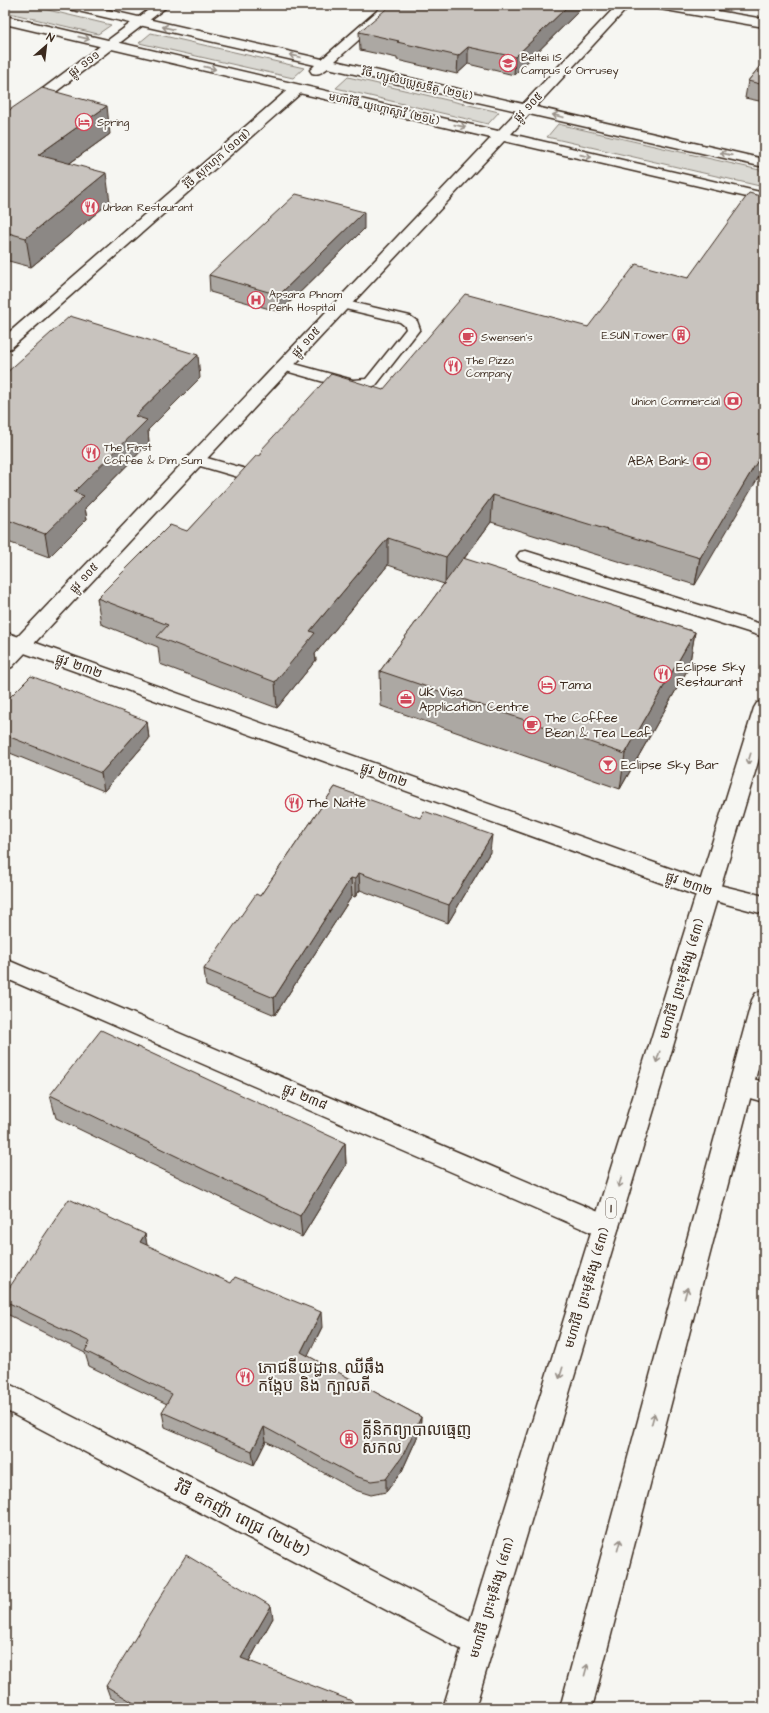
<svg xmlns="http://www.w3.org/2000/svg" width="769" height="1713" viewBox="0 0 769 1713" font-family="'Architects Daughter','Noto Sans Khmer',sans-serif">
<rect width="100%" height="100%" fill="#f6f6f2"/>
<filter id="ink" filterUnits="userSpaceOnUse"><feTurbulence type="fractalNoise" baseFrequency=".025" numOctaves="2"/><feDisplacementMap in="SourceGraphic" scale="8" xChannelSelector="R" yChannelSelector="G"/><feConvolveMatrix kernelMatrix="1 2 1 2 8 2 1 2 1" color-interpolation-filters="sRGB"/></filter>
<g filter="url(#ink)">
<path fill="#dad9d3" stroke="#8a8278" d="M5,5H27L111,25L98,34L5,12Z
M151,33L304,68L293,78L139,43Z
M348,77L499,112L488,124L336,88Z
M558,124L764,171V187L547,137Z"/>
<g fill="none" stroke-linecap="round" stroke-linejoin="round">
<defs>
<path id="service" d="M342,300L410,316L417,321L420,329L376,385L363,390H352L279,369L276,366L279,363L284,361L353,380L366,379L406,329L405,326L400,322L337,307L335,304L337,301Z
M196,455L261,473L263,477L261,481L255,482L190,463L188,460L190,457Z
M526,551L764,625V637L520,560L517,556L520,552Z"/>
<path id="minor" d="M155,5H169L10,127L5,128V117Z
M617,5H630L531,112L526,113L521,112L519,109L521,106Z
M654,5H682L764,19V27L660,9L656,8Z
M297,85L302,86L304,89L302,92L11,348L5,350V336L292,86Z
M5,632L711,883L764,896V914L700,897L5,646Z
M5,959L615,1219L619,1227L615,1235L606,1239L597,1235L5,978Z
M741,1076L764,1082V1102L732,1093L729,1086L732,1079Z
M5,1382L490,1631L494,1642L490,1653L479,1657L468,1653L5,1410Z"/>
<path id="tertiary" d="M63,5H86L322,59L384,5H398L335,61L764,159V167L529,114L511,134L764,193V201L504,141L12,667L5,669V650L491,138L5,24V16L498,131L517,111L328,68C322,72 319,75 312,73L310,70L315,65L69,9L65,8Z"/>
<path id="trunk" d="M764,701V742L475,1708H443L754,708L757,703Z
M764,990V1045L592,1708H560L752,1000L756,993Z"/>
</defs>
<use href="#service" stroke="#3b2a1e" stroke-width="3"/>
<use href="#minor" stroke="#3b2a1e" stroke-width="3"/>
<use href="#tertiary" stroke="#3b2a1e" stroke-width="3"/>
<use href="#trunk" stroke="#3b2a1e" stroke-width="3"/>
<use href="#service" fill="#f6f6f2" fill-rule="evenodd"/>
<use href="#minor" fill="#f6f6f2" fill-rule="evenodd"/>
<use href="#tertiary" fill="#f6f6f2" fill-rule="evenodd"/>
<use href="#trunk" fill="#f6f6f2" fill-rule="evenodd"/>
</g>
<path fill="#aca8a3" stroke="#3b2a1e" d="M585,5L514,75L468,64L457,74L397,60V58L360,50L359,32Z
M755,5H764V8L755,6Z
M764,61V102L745,98L748,81Z
M5,113L110,134L70,163L110,202L31,267L5,260Z
M764,197L695,585L491,522L464,559L695,632L689,667L620,789L381,706L380,671L444,584L388,565L315,654L316,660L277,708L160,664L158,647L101,624L97,598L187,531L261,455L383,390L588,327L688,278Z
M364,229L280,312L210,292L209,275Z
M5,374L200,378L148,430L149,443L85,508L87,519L49,557L8,542L5,544Z
M5,702L147,721L149,739L104,791L5,751Z
M335,787L490,852L448,923L360,890L355,897L352,896L275,1015L206,986L204,969L260,896Z
M50,1095L345,1143L346,1165L302,1237L56,1118Z
M145,1234L147,1246L322,1327L308,1356L421,1417L420,1431L402,1471L386,1492L371,1495L355,1490L266,1441L254,1465L165,1427L162,1412L167,1404L89,1366L85,1353L7,1314L5,1309V1294Z
M273,1618L249,1661L352,1708H128L110,1697L106,1686Z"/>
<path fill="#8c8885" stroke="#3b2a1e" d="M569,5H585L514,75L515,57Z
M468,47V64L457,74L458,56Z
M107,106L110,134L42,183L38,155Z
M106,173L110,202L31,267L26,238Z
M364,212V229L280,312L279,295Z
M198,355L200,378L148,430L149,443L85,508L87,519L49,557L45,534L74,492L135,416Z
M764,450V468L695,585L700,558Z
M493,495L491,522L445,584L446,557Z
M5,528L8,542L5,544Z
M388,538V565L315,654L316,660L277,708L275,682L310,631Z
M695,632L689,667L620,789L625,754Z
M147,721L149,739L104,791L101,773Z
M492,835L490,852L448,923L449,905Z
M359,873L360,890L355,897V879Z
M351,878L352,896L275,1015L274,998Z
M345,1143L346,1165L302,1237L300,1216Z
M145,1234L148,1250L140,1242Z
M321,1312L322,1327L302,1367L301,1352Z
M421,1417L420,1431L402,1471L386,1492V1479Z
M264,1427L266,1441L254,1465L252,1451Z
M271,1606L273,1618L244,1670L241,1658Z
M352,1701V1708H350Z"/>
<path fill="#c8c3be" stroke="#3b2a1e" d="M391,5H569L515,57L468,47L458,56L397,42L399,41L359,32Z
M764,61V85L748,81Z
M42,88L107,106L38,155L106,173L26,238L5,232V113Z
M749,193L764,197V450L700,558L493,495L446,557L388,538L310,631L315,633L275,682L157,637L168,625L97,598L170,525L187,531L256,456L261,455L262,449L331,374L383,390L465,294L588,327L636,264L688,278Z
M296,194L364,212L279,295L209,275Z
M70,316L198,355L135,416L147,420L74,492L84,496L45,534L5,519V374Z
M463,558L695,632L625,754L380,671Z
M31,676L147,721L101,773L5,735V702Z
M335,787L420,818L424,811L492,835L449,905L359,873L355,879L351,878L274,998L204,969L256,894L260,896Z
M101,1030L345,1143L300,1216L50,1095Z
M69,1199L145,1234L140,1242L231,1283L235,1277L321,1312L301,1352L421,1417L402,1457L386,1479L371,1481L355,1476L264,1427L252,1451L162,1412L172,1394L85,1351L90,1342L5,1301V1294Z
M186,1555L271,1606L241,1658L352,1701L350,1708H142L106,1686Z"/>
<defs><path id="oneway-shaft" d="M-6 0H5M1.5-3L5.5 0L1.5 3" fill="none" stroke-width="1.6" stroke-linecap="round" stroke-linejoin="round"/></defs>
<g stroke="#989088">
<use href="#oneway-shaft" transform="translate(168 28) rotate(-167)"/>
<use href="#oneway-shaft" transform="translate(84 38) rotate(13)"/>
<use href="#oneway-shaft" transform="translate(295 56) rotate(-167)"/>
<use href="#oneway-shaft" transform="translate(210 68) rotate(13)"/>
<use href="#oneway-shaft" transform="translate(558 116) rotate(-167)"/>
<use href="#oneway-shaft" transform="translate(460 126) rotate(13)"/>
<use href="#oneway-shaft" transform="translate(726 154) rotate(-167)"/>
<use href="#oneway-shaft" transform="translate(586 156) rotate(13)"/>
<use href="#oneway-shaft" transform="translate(749 759) rotate(107)"/>
<use href="#oneway-shaft" transform="translate(658 1057) rotate(107)"/>
<use href="#oneway-shaft" transform="translate(620 1182) rotate(107)"/>
<use href="#oneway-shaft" transform="translate(686 1293) rotate(-75)"/>
<use href="#oneway-shaft" transform="translate(561 1373) rotate(107)"/>
<use href="#oneway-shaft" transform="translate(653 1419) rotate(-75)"/>
<use href="#oneway-shaft" transform="translate(619 1545) rotate(-75)"/>
<use href="#oneway-shaft" transform="translate(586 1670) rotate(-75)"/>
</g>
</g>
<defs>
<symbol id="school-ring" viewBox="-11 -11 22 22"><circle r="9.5" fill="#f6f6f2" stroke="#d1495b" stroke-width="1.5"/><path d="M0-5L7-2L0 1L-7-2ZM-4 1L0 2.5L4 1V4Q0 6-4 4Z" fill="#d1495b"/></symbol>
<symbol id="hotel-ring" viewBox="-11 -11 22 22"><circle r="9.5" fill="#f6f6f2" stroke="#d1495b" stroke-width="1.5"/><path d="M-6-4.5h1.5V1H6V5H4.5V3h-9V5H-6ZM-4 0a1.8 1.8 0 1 1 3.6 0ZM.5 0V-2.5h3Q6-2.5 6 0Z" fill="#d1495b"/></symbol>
<symbol id="restaurant-ring" viewBox="-11 -11 22 22"><circle r="9.5" fill="#f6f6f2" stroke="#d1495b" stroke-width="1.5"/><path d="M-5-6h1v4h1v-4h1v4h1v-4h1v5L-1.5 .5V6h-2V.5L-5-1ZM5-6V6H3V1.5H1.5Q1.5-4 5-6Z" fill="#d1495b"/></symbol>
<symbol id="hospital-ring" viewBox="-11 -11 22 22"><circle r="9.5" fill="#f6f6f2" stroke="#d1495b" stroke-width="1.5"/><path d="M-5-5h3v3.5h4V-5h3V5h-3V1.5h-4V5h-3Z" fill="#d1495b"/></symbol>
<symbol id="building-ring" viewBox="-11 -11 22 22"><circle r="9.5" fill="#f6f6f2" stroke="#d1495b" stroke-width="1.5"/><path d="M-4-6H4V6H1V3H-1V6H-4ZM-2.5-4.3h1.7v1.8h-1.7ZM.8-4.3h1.7v1.8H.8ZM-2.5-1h1.7V.8h-1.7ZM.8-1h1.7V.8H.8Z" fill="#d1495b"/></symbol>
<symbol id="cafe-ring" viewBox="-11 -11 22 22"><circle r="9.5" fill="#f6f6f2" stroke="#d1495b" stroke-width="1.5"/><path d="M-5.5-4.5H6V0H3Q3 3.5 0 3.5H-2.5Q-5.5 3.5-5.5 0ZM3-3.2v2h1.7v-2ZM-6 4.5H4V6H-6Z" fill="#d1495b"/></symbol>
<symbol id="bank-ring" viewBox="-11 -11 22 22"><circle r="9.5" fill="#f6f6f2" stroke="#d1495b" stroke-width="1.5"/><path d="M-6-4H6V4H-6ZM0-2.3a2.3 2.3 0 1 0 0 4.6a2.3 2.3 0 1 0 0-4.6Z" fill="#d1495b"/></symbol>
<symbol id="office-ring" viewBox="-11 -11 22 22"><circle r="9.5" fill="#f6f6f2" stroke="#d1495b" stroke-width="1.5"/><path d="M-6-3h4V-5.5h4V-3h4V5H-6ZM-1-4.5V-3h2v-1.5ZM-6 0V1H6V0Z" fill="#d1495b"/></symbol>
<symbol id="bar-ring" viewBox="-11 -11 22 22"><circle r="9.5" fill="#f6f6f2" stroke="#d1495b" stroke-width="1.5"/><path d="M-6-5H6L.8 .8V4.5H3.5V6h-7V4.5H-.8V.8Z" fill="#d1495b"/></symbol>
</defs>
<g fill-rule="evenodd">
<use href="#school-ring" x="498" y="53" width="20" height="20"/>
<use href="#hotel-ring" x="74" y="112" width="20" height="20"/>
<use href="#restaurant-ring" x="80" y="197" width="20" height="20"/>
<use href="#hospital-ring" x="246" y="290" width="20" height="20"/>
<use href="#building-ring" x="671" y="325" width="20" height="20"/>
<use href="#cafe-ring" x="458" y="327" width="20" height="20"/>
<use href="#restaurant-ring" x="443" y="356" width="20" height="20"/>
<use href="#bank-ring" x="723" y="391" width="20" height="20"/>
<use href="#restaurant-ring" x="81" y="443" width="20" height="20"/>
<use href="#bank-ring" x="692" y="451" width="20" height="20"/>
<use href="#restaurant-ring" x="653" y="664" width="20" height="20"/>
<use href="#hotel-ring" x="537" y="675" width="20" height="20"/>
<use href="#office-ring" x="396" y="689" width="20" height="20"/>
<use href="#cafe-ring" x="522" y="715" width="20" height="20"/>
<use href="#bar-ring" x="598" y="755" width="20" height="20"/>
<use href="#restaurant-ring" x="284" y="793" width="20" height="20"/>
<use href="#restaurant-ring" x="235" y="1367" width="20" height="20"/>
<use href="#building-ring" x="339" y="1429" width="20" height="20"/>
</g>
<g text-anchor="middle" dominant-baseline="central" stroke-width="4" stroke-linejoin="round" paint-order="stroke">
<g font-size="11" fill="#3b2a1e" stroke="#f6f6f2" text-anchor="start">
<text x="521" y="57">Beltei IS<tspan x="521" dy="13">Campus 6 Orrusey</tspan></text>
<text x="97" y="122">Spring</text>
<text x="103" y="207">Urban Restaurant</text>
<text x="269" y="294">Apsara Phnom<tspan x="269" dy="13">Penh Hospital</tspan></text>
<text x="668" y="335" text-anchor="end">E.SUN Tower</text>
<text x="481" y="337">Swensen's</text>
<text x="466" y="360">The Pizza<tspan x="466" dy="13">Company</tspan></text>
<text x="720" y="401" text-anchor="end">Union Commercial</text>
<text x="104" y="447">The First<tspan x="104" dy="13">Coffee &amp; Dim Sum</tspan></text>
</g>
<g font-size="11" fill="#3b2a1e" stroke="#f6f6f2">
<text transform="translate(84 64) rotate(-37)">ផ្លូវ ១១១</text>
<text transform="translate(417 84) rotate(13)">វិថី ហ្សូសិបប្រូសទីតូ (២១៤)</text>
<text transform="translate(528 107) rotate(-46)">ផ្លូវ ១០៥</text>
<text transform="translate(384 109) rotate(13)">មហាវិថី យូហ្គោស្លាវី (២១៤)</text>
<text transform="translate(217 159) rotate(-41)">វិថី សុកហុក (១០៧)</text>
<text transform="translate(306 342) rotate(-47)">ផ្លូវ ១០៥</text>
<text transform="translate(84 578) rotate(-47)">ផ្លូវ ១០៥</text>
</g>
<rect fill="#f6f6f2" stroke="#73675e" stroke-width="1" x="606" y="1198" width="10" height="20" rx="3"/>
<g font-size="12" font-weight="bold" fill="#3b2a1e">
<text x="611" y="1208">1</text>
</g>
<g font-size="13" fill="#3b2a1e" stroke="#f6f6f2" text-anchor="start">
<text x="689" y="461" text-anchor="end">ABA Bank</text>
<text x="676" y="667">Eclipse Sky<tspan x="676" dy="15">Restaurant</tspan></text>
<text x="560" y="685">Tama</text>
<text x="419" y="692">UK Visa<tspan x="419" dy="15">Application Centre</tspan></text>
<text x="545" y="718">The Coffee<tspan x="545" dy="15">Bean &amp; Tea Leaf</tspan></text>
<text x="621" y="765">Eclipse Sky Bar</text>
<text x="307" y="803">The Natte</text>
</g>
<g font-size="13" fill="#3b2a1e" stroke="#f6f6f2">
<text transform="translate(79 666) rotate(20)">ផ្លូវ ២៣២</text>
<text transform="translate(384 775) rotate(20)">ផ្លូវ ២៣២</text>
<text transform="translate(689 884) rotate(19)">ផ្លូវ ២៣២</text>
<text transform="translate(682 979) rotate(-73)">មហាវិថី ព្រះមុនីវង្ស (៩៣)</text>
<text transform="translate(305 1097) rotate(23)">ផ្លូវ ២៣៨</text>
<text transform="translate(587 1288) rotate(-73)">មហាវិថី ព្រះមុនីវង្ស (៩៣)</text>
<text transform="translate(492 1598) rotate(-73)">មហាវិថី ព្រះមុនីវង្ស (៩៣)</text>
</g>
<g font-size="16" fill="#3b2a1e" stroke="#f6f6f2" text-anchor="start">
<text x="258" y="1368">ភោជនីយដ្ធាន ឈីឆឹង<tspan x="258" dy="18">កង្កែប និង ក្បាលតី</tspan></text>
<text x="362" y="1430">គ្លីនិកព្យាបាលធ្មេញ<tspan x="362" dy="18">សកល</tspan></text>
</g>
<g font-size="16" fill="#3b2a1e" stroke="#f6f6f2">
<text transform="translate(242 1519) rotate(27)">វិថី ឧកញ៉ា ពេជ្រ (២៤២)</text>
</g>
</g>
<rect width="769" height="1713" fill="none" stroke="#f6f6f2" stroke-width="20"/>
<rect x="10" y="10" width="749" height="1693" fill="none" stroke="#3b2a1e" stroke-width="1.5" filter="url(#ink)"/>
<g transform="translate(46 46) rotate(28)" stroke="#f6f6f2" stroke-width="3" paint-order="stroke">
<path d="M0-3L7 15L0 10L-7 15Z" fill="#3b2a1e"/>
<text y="-6" font-size="11" font-weight="bold" text-anchor="middle" fill="#3b2a1e">N</text>
</g>
</svg>
